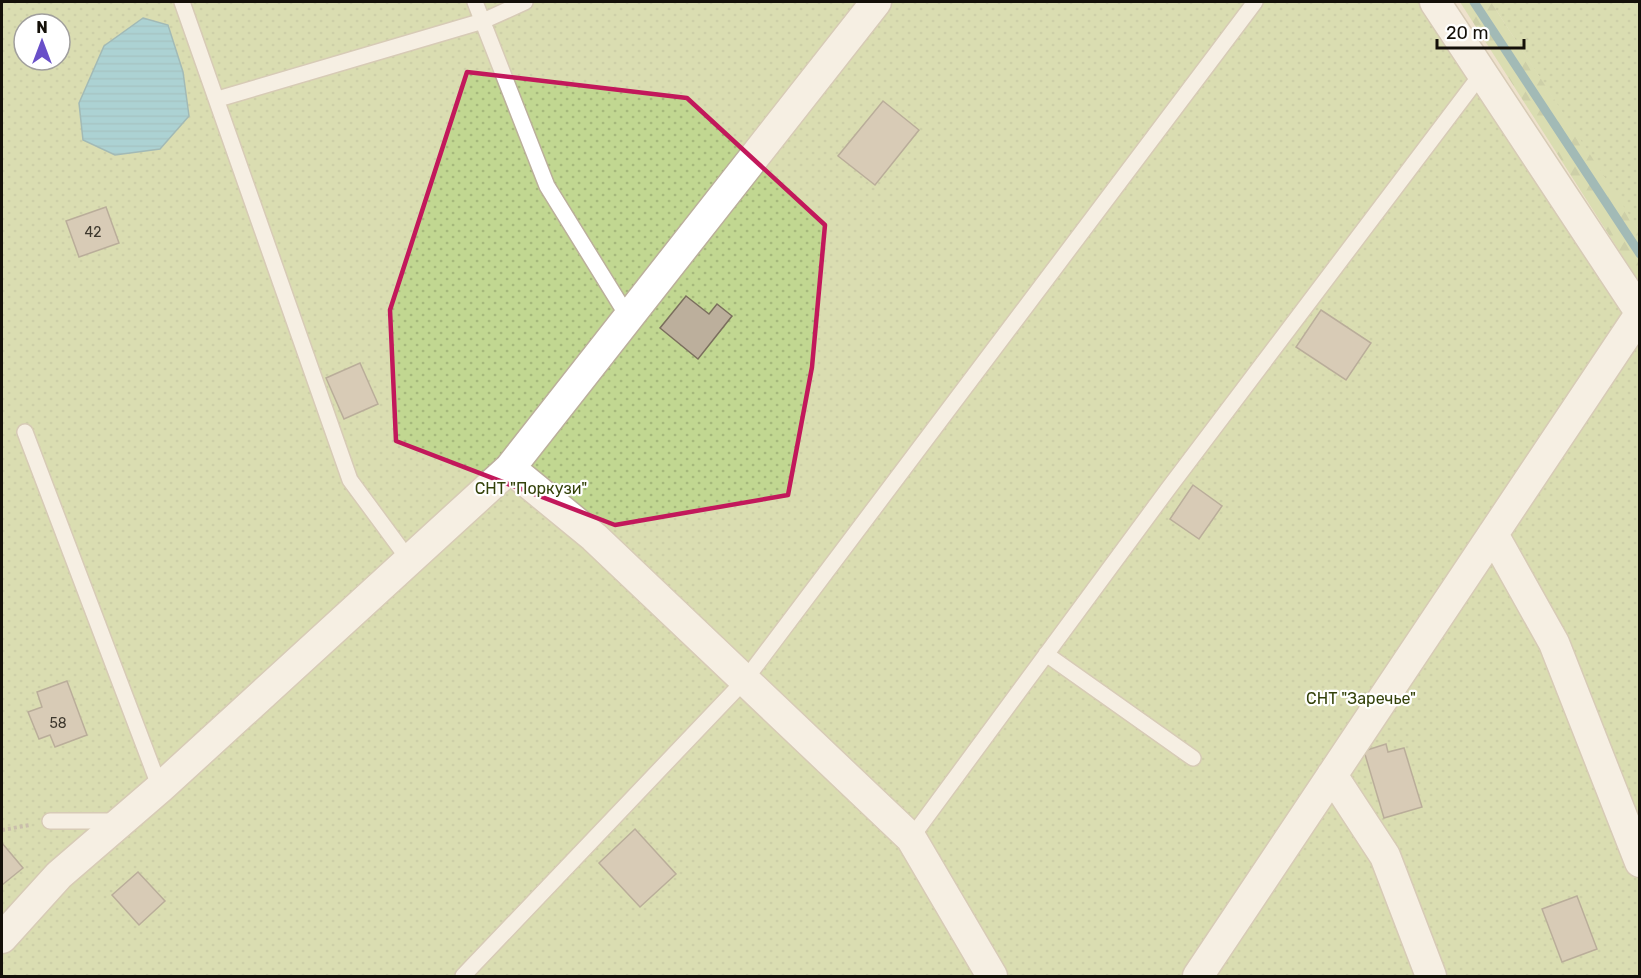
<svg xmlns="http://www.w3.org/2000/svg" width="1641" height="978" viewBox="0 0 1641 978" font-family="Rubik,sans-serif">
<defs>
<pattern id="grass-dots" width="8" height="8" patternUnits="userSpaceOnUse" patternTransform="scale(1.5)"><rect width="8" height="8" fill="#c1d791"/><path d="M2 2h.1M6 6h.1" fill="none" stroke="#a5b87c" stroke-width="1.8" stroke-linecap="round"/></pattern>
<pattern id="forest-firs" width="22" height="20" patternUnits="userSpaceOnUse" patternTransform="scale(1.5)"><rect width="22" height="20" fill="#c1d791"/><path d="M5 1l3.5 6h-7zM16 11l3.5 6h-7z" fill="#a5b87c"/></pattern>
<pattern id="water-rules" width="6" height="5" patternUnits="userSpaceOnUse" patternTransform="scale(1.5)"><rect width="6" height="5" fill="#5cbfdb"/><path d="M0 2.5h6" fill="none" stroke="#4fa3bb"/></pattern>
</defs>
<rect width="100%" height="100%" fill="#eee1cc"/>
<path fill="url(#grass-dots)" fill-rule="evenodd" d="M2,2H1435L1639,312V976H2ZM24,24H60V60H24Z
M1491,2H1639V230L1623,207Z"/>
<path fill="url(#forest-firs)" d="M1460,2H1491L1639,230V282Z"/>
<path fill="url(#water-rules)" stroke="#468a9c" stroke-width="1.5" d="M143,18L168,25L183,72L189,116L160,149L115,155L83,140L79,103L104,46Z"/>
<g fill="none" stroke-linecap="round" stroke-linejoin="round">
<path stroke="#468a9c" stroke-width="9" d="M1474,2L1640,254"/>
</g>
<path fill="#bcaf9c" stroke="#7a6e5d" stroke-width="1.5" d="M883,101L919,130L875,185L838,156Z
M106,207L119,243L79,257L66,221Z
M686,296L709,314L717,304L732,316L698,359L660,328Z
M1321,310L1371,343L1346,380L1296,347Z
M360,363L378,404L344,419L326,378Z
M1193,485L1222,506L1199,539L1170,519Z
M67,681L87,735L55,747L50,735L39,739L28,712L42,707L37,692Z
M1386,744L1388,752L1404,748L1422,807L1384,818L1364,751Z
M635,829L676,874L640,907L599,863Z
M2,843L23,868L2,885Z
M138,872L165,901L139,925L112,895Z
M1577,896L1597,949L1562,962L1542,909Z"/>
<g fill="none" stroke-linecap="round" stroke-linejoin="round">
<defs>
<path id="service" d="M182,2L350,480L409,560
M475,2L547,186L628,317
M218,99L483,21L525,2
M25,432L160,788
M1046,654L1193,758
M50,821H119
M911,838L1168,489L1482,73
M463,976L745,680L1255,2"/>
<path id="minor" d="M1435,2L1640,312
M510,468L594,537L911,838L992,976
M1493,534L1554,643L1640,862
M1332,775L1385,856L1431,976
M2,938L59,875L160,788L510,468L876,2
M1198,976L1640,314"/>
</defs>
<use href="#service" stroke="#bbaf9b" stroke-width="18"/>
<use href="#minor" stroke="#bbaf9b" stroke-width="33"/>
<path stroke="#9c9383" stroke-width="4" stroke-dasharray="3 3" stroke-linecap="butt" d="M2,830L30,825"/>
<use href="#service" stroke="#fff" stroke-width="15"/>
<use href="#minor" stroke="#fff" stroke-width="30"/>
</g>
<path d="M0 0H1641V978H0ZM467,72L687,98L825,225L812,367L788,495L615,525L396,441L390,310Z" fill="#eee1cc" fill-opacity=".55" fill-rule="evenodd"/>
<path fill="none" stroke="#c2185b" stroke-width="4.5" stroke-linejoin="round" d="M467,72L687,98L825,225L812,367L788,495L615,525L396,441L390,310Z"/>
<g text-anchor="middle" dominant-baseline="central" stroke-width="4.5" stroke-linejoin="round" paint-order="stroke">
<g font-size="14" fill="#3e382e">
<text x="93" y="232">42</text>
<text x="58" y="723">58</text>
</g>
<g font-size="16" fill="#34420a" stroke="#fff">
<text x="531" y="488">СНТ "Поркузи"</text>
<text x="1361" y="698">СНТ "Заречье"</text>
</g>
</g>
<rect width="1641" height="978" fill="none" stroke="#141009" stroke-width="6"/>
<g transform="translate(42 42)"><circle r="28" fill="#ffffff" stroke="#a19f9d" stroke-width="1.5"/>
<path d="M0-4.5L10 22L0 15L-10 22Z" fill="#694fc8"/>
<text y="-9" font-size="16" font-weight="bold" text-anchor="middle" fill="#141009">N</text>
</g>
<path d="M1437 39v9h87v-9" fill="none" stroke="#141009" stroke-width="3"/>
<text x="1446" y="39" font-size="18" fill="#141009" stroke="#ffffff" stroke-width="4.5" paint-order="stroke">20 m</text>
</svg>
